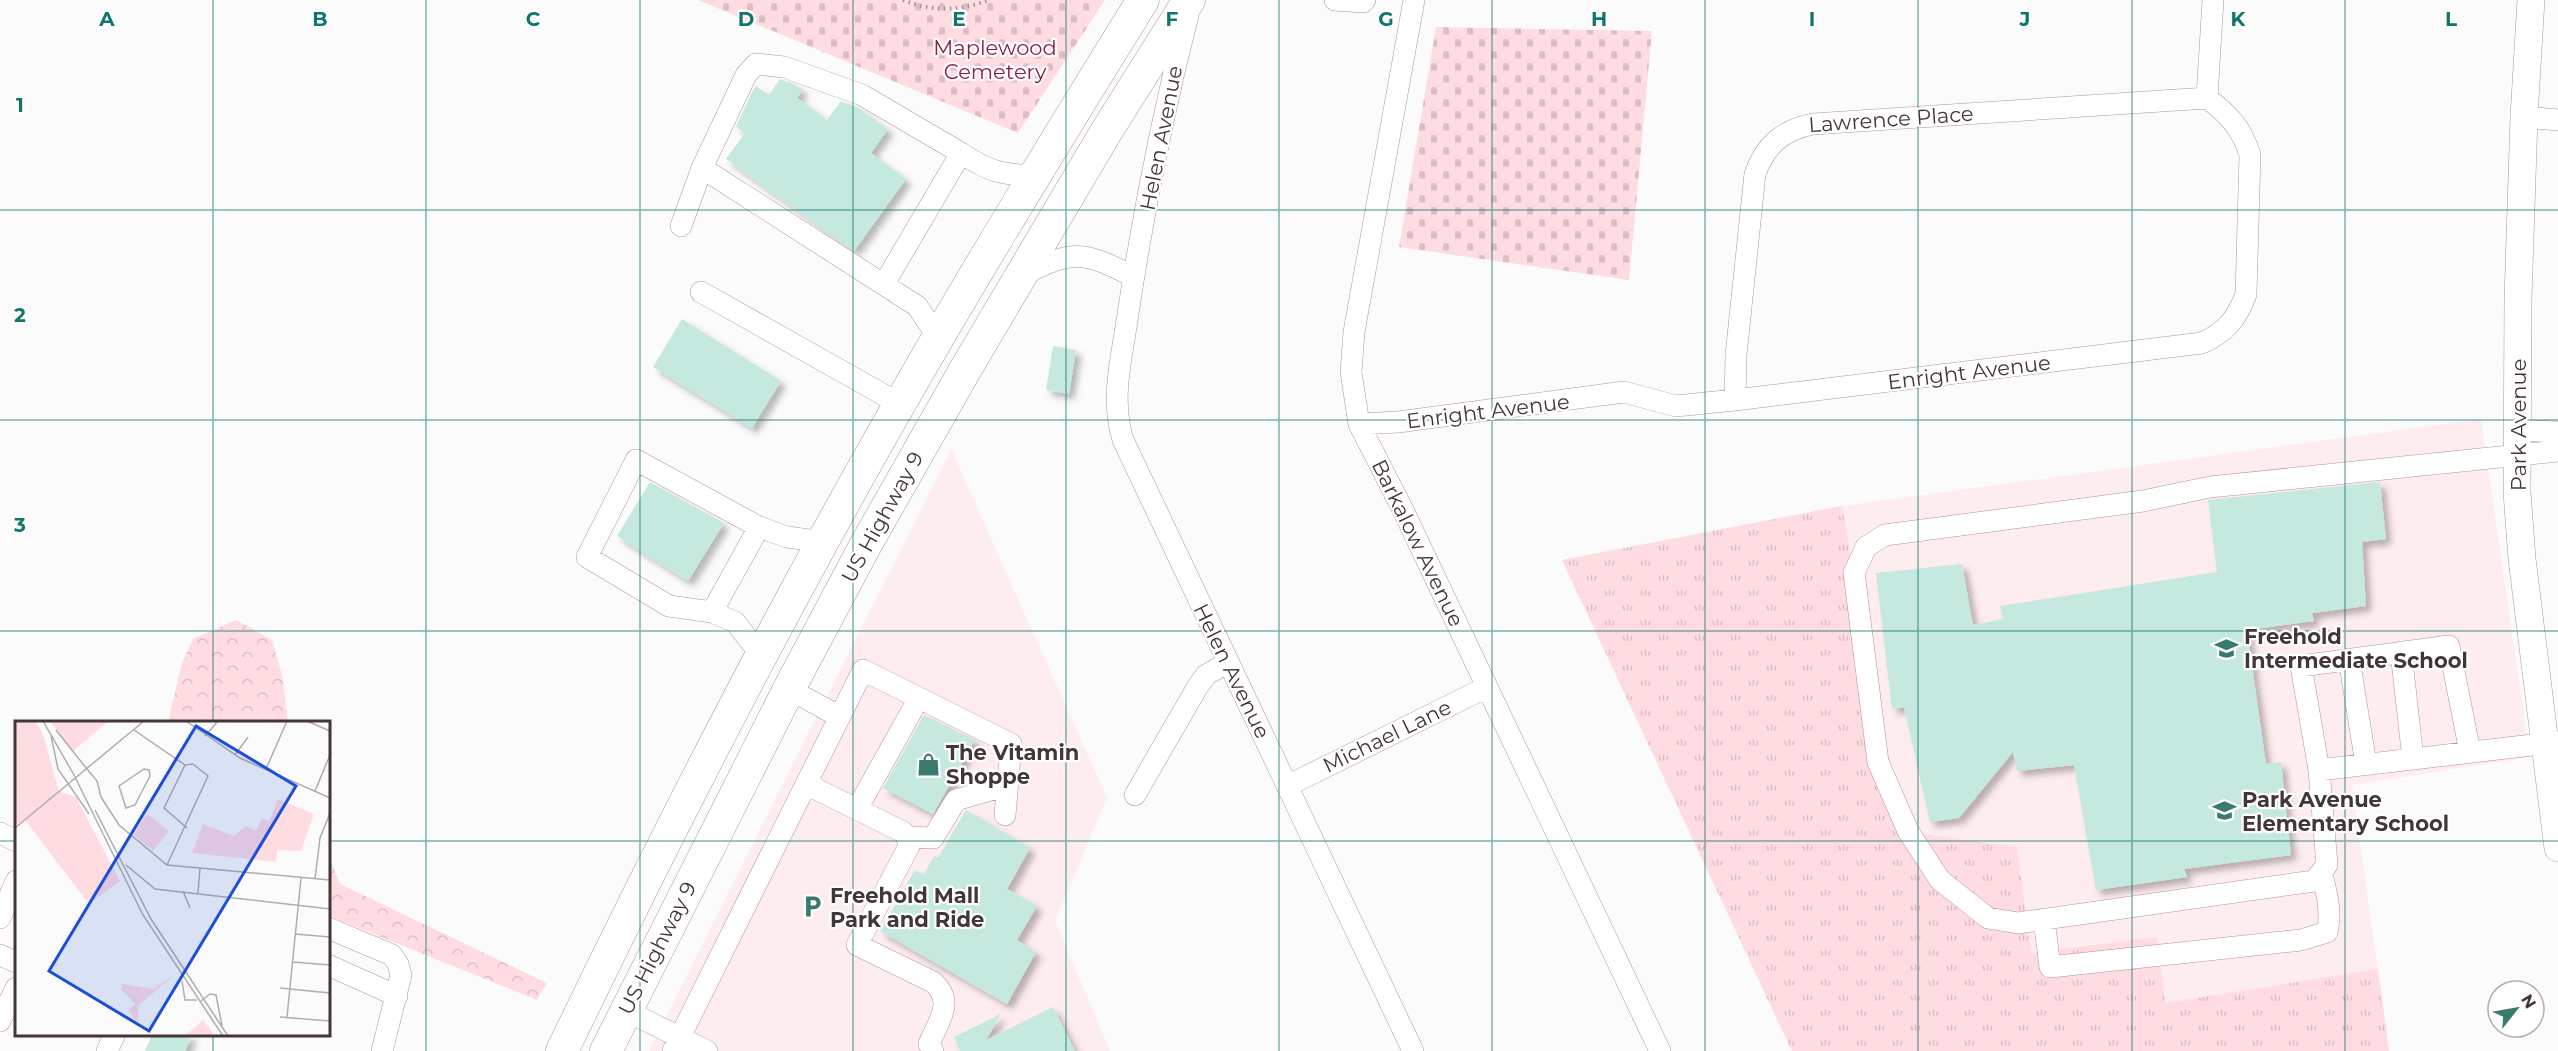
<svg xmlns="http://www.w3.org/2000/svg" width="2558" height="1051" viewBox="0 0 2558 1051" font-family="Montserrat,sans-serif">
<defs>
<pattern id="forest-crowns" width="20" height="18" patternUnits="userSpaceOnUse" patternTransform="scale(1.5)"><rect width="20" height="18" fill="#ffdce2"/><path d="M2 6a3 3 0 1 1 6 0M12 15a3 3 0 1 1 6 0" fill="none" stroke="#dcbdc3"/></pattern>
<pattern id="cemetery-stones" width="16" height="16" patternUnits="userSpaceOnUse" patternTransform="scale(1.5)"><rect width="16" height="16" fill="#ffdce2"/><path d="M2 7V4a2 2 0 0 1 4 0v3zM10 15v-3a2 2 0 0 1 4 0v3z" fill="#dcbdc3"/></pattern>
<pattern id="park-tufts" width="24" height="20" patternUnits="userSpaceOnUse" patternTransform="scale(1.5)"><rect width="24" height="20" fill="#ffdce2"/><path d="M3 7l-1-3M5 7V3M7 7l1-3M15 17l-1-3M17 17v-4M19 17l1-3" fill="none" stroke="#dcbdc3"/></pattern>
<filter id="shadow"><feDropShadow dx="5.5" dy="5.5" stdDeviation="3" flood-color="#0004"/></filter>
</defs>
<rect width="100%" height="100%" fill="#fbfbfb"/>
<path fill="#feedef" d="M2481,419L2530,757L2352,785L2389,1051H1792L1562,560L1842,506Z
M951,449L1107,798L1055,921L1110,1051H649Z"/>
<path fill="url(#forest-crowns)" d="M236,620L272,640L283,679L288,722H168L182,663L193,639Z
M329,857L340,884L547,983L537,1000L329,916Z"/>
<path fill="url(#cemetery-stones)" d="M698,0H1105L1018,133Z
M1436,27L1652,31L1629,280L1399,247Z"/>
<path fill="url(#park-tufts)" d="M1842,506L1893,803L1908,832L2017,847L2031,953L2157,937L2165,1003L2378,969L2389,1051H1792L1562,560Z"/>
<path fill="#c5e8df" filter="url(#shadow)" d="M780,79L794,84L803,90L797,98L827,120L841,101L859,108L888,129L871,153L906,179L854,251L726,159L745,133L736,127L752,92L756,86L769,95Z
M682,319L781,381L752,428L653,367Z
M1053,346L1076,350L1069,394L1046,390Z
M650,482L724,523L688,581L617,536Z
M2380,482L2386,539L2362,542L2366,606L2312,613L2314,621L2247,630L2266,764L2281,762L2291,855L2184,869L2187,877L2096,890L2074,765L2017,771L2013,752L1959,818L1930,822L1904,707L1892,709L1876,573L1962,564L1973,625L2003,619L2000,606L2217,572L2208,500Z
M924,715L975,740L933,814L883,788Z
M966,810L1030,848L1007,889L1037,906L1017,940L1036,952L1007,1004L880,931L915,870L924,875L934,856L938,858Z
M1053,1007L1075,1051H960L954,1037L1001,1014L986,1040Z
M152,1035H192L185,1051H145Z"/>
<g fill="none" stroke-linecap="round" stroke-linejoin="round">
<defs>
<path id="minor" d="M1335,0L1363,2L1365,0
M1414,0L1354,332L1351,372L1359,424L1403,510L1660,1051
M1188,15C1163,113 1143,214 1128,314C1122,357 1110,398 1123,440L1413,1051
M2524,117L2558,120
M961,153C989,172 1001,174 1034,176
M702,168L917,306L938,337
M681,226L702,168L746,75L756,64L784,67L862,95L961,153L884,284
M1023,275C1074,249 1083,251 1134,277
M701,292L900,404
M1735,400L1736,355L1755,174C1765,145 1783,130 1813,124L2207,98
M1359,424L1398,422L1624,392L1676,406L1735,400L2202,343C2226,332 2237,319 2246,294L2250,155C2242,128 2228,114 2207,98L2213,0
M2516,430L2558,432
M712,612L759,527
M2401,652L2413,759
M761,655L735,622L712,612L669,606L587,557L636,460L759,527L787,537L824,542
M2349,659L2366,764
M789,689L840,717
M2470,752L2449,646L2301,666L2319,770L2327,865L2314,881L2018,923L1988,918L1940,880L1908,831L1878,762L1854,573L1866,547L1885,535L2143,501L2210,487L2558,451
M2319,770L2558,742
M806,784L903,832L907,837L909,846L857,945L933,982C955,1002 939,1020 929,1044L933,1051
M1287,786L1487,687
M1135,795L1198,686L1206,675L1227,663
M857,809L919,698
M0,833L16,841
M907,837L933,838L956,800L1008,785
M0,918L16,881
M2044,919L2050,967L2301,940L2327,932C2332,913 2327,891 2321,873
M328,928L392,955L398,964L401,975L382,1051
M0,955L16,962
M328,965L397,996
M625,1010L707,1051
M0,1021L16,988
M107,1051L115,1034
M673,1051L863,670L1011,744L1005,815"/>
<path id="major" d="M2531,0L2524,117L2518,299L2517,492L2522,559L2558,848"/>
<path id="highway" d="M562,1051C679,808 803,568 939,336C1005,223 1074,111 1143,0
M606,1051L789,689L865,546L965,370L1106,132L1189,0"/>
</defs>
<use href="#minor" stroke="#b39499" stroke-width="22"/>
<use href="#major" stroke="#b39499" stroke-width="28"/>
<use href="#highway" stroke="#b39499" stroke-width="33"/>
<path stroke="#9c9597" stroke-width="4" stroke-dasharray="1.5 4.5" stroke-linecap="butt" d="M903,0C931,12 961,11 989,0"/>
<use href="#minor" stroke="#fff" stroke-width="21"/>
<use href="#major" stroke="#fff" stroke-width="27"/>
<use href="#highway" stroke="#fff" stroke-width="32"/>
</g>
<path fill="none" stroke="#0f766e" stroke-width="1.5" stroke-opacity="0.55" d="M213,0V722M426,0V1051M640,0V1051M853,0V1051M1066,0V1051M1279,0V1051M1492,0V1051M1705,0V1051M1918,0V1051M2132,0V1051M2345,0V1051M0,210H2558M0,420H2558M0,631H2558M0,841H16M328,841H2558M213,1034V1051"/>
<defs>
<symbol id="school-bare" viewBox="-9 -9 18 18"><path d="M0-5L7-2L0 1L-7-2ZM-4 1L0 2.5L4 1V4Q0 6-4 4Z" fill="#387b6e" stroke="#fff" stroke-width="2.5" paint-order="stroke"/></symbol>
<symbol id="shop-bare" viewBox="-9 -9 18 18"><path d="M-5-2.5h2.3a2.7 3.5 0 0 1 5.4 0H5L5.5 6h-11ZM-1.5-2.5h3a1.5 2.3 0 0 0-3 0Z" fill="#387b6e" stroke="#fff" stroke-width="2.5" paint-order="stroke"/></symbol>
<symbol id="parking-bare" viewBox="-9 -9 18 18"><path d="M-3.5-5.5H1a3.5 3.5 0 0 1 0 7H-1V5.5H-3.5ZM-1-3.4V-.6H.8a1.4 1.4 0 0 0 0-2.8Z" fill="#387b6e" stroke="#fff" stroke-width="2.5" paint-order="stroke"/></symbol>
</defs>
<g fill-rule="evenodd">
<use href="#school-bare" x="2210" y="632" width="33" height="33"/>
<use href="#shop-bare" x="912" y="748" width="33" height="33"/>
<use href="#school-bare" x="2208" y="794" width="33" height="33"/>
<use href="#parking-bare" x="796" y="890" width="33" height="33"/>
</g>
<g text-anchor="middle" dominant-baseline="central" stroke-width="4.5" stroke-linejoin="round" paint-order="stroke">
<g font-size="21" fill="#8c1e43" stroke="#fff">
<text x="995" y="47">Maplewood<tspan x="995" dy="24">Cemetery</tspan></text>
</g>
<g font-size="21" fill="#433638" stroke="#fff">
<text transform="translate(1891 119) rotate(-4)">Lawrence Place</text>
<text transform="translate(1161 138) rotate(-79)">Helen Avenue</text>
<text transform="translate(1969 372) rotate(-7)">Enright Avenue</text>
<text transform="translate(1488 411) rotate(-7)">Enright Avenue</text>
<text transform="translate(2518 425) rotate(-90)">Park Avenue</text>
<text transform="translate(882 517) rotate(-61)">US Highway 9</text>
<text transform="translate(1418 543) rotate(64)">Barkalow Avenue</text>
<text transform="translate(1232 671) rotate(64)">Helen Avenue</text>
<text transform="translate(1387 736) rotate(-26)">Michael Lane</text>
<text transform="translate(657 948) rotate(-63)">US Highway 9</text>
</g>
<g font-size="21" font-weight="bold" fill="#433638" stroke="#fff" text-anchor="start">
<text x="2244" y="636">Freehold<tspan x="2244" dy="24">Intermediate School</tspan></text>
<text x="946" y="752">The Vitamin<tspan x="946" dy="24">Shoppe</tspan></text>
<text x="2242" y="799">Park Avenue<tspan x="2242" dy="24">Elementary School</tspan></text>
<text x="830" y="895">Freehold Mall<tspan x="830" dy="24">Park and Ride</tspan></text>
</g>
</g>
<g transform="translate(15 721)">
<rect width="315" height="315" fill="#fbfbfb"/>
<path d="M159,254L124,284L122,301L113,289L120,283L106,268L107,263L138,268ZM188,299L200,315H169L178,308Z" fill="#ffdce2"/>
<path d="M0,0H20L28,13L44,70L61,76L105,160L74,183L10,99L0,104ZM132,93L154,110L138,130L119,114Z" fill="#ffdce2"/>
<path d="M263,78L299,93L286,130L262,129L261,141L177,132L188,103L219,115L231,105L241,110L247,97L254,100Z" fill="#ffdce2"/>
<path d="M35,0H94L57,31Z" fill="#ffdce2"/>
<path fill="none" stroke="#b1acad" stroke-width="1.5" d="M28,0L59,54L128,194L208,315M171,0L225,37L315,77M292,0L315,10M41,9L72,48M119,9L170,44L178,43L193,55L152,144M36,15L43,48L74,93M190,15L203,0M220,34L233,16M170,44L149,87L172,107M72,48L82,60L86,76M129,48L134,49L135,55L120,84L111,87L104,65ZM251,48L272,0M300,70L315,34M86,76L104,104L152,144L315,159M80,89L136,198L213,315M0,107L129,0M111,144L140,168L315,188M300,158L305,117L315,92M168,170L175,187M183,172L185,147M280,213L315,216M278,241L315,244M167,260L170,279H182M265,267L315,272M186,280L195,273L201,274L207,305M265,296L315,300M272,296L286,157"/>
<path fill="#1d4ed8" fill-opacity="0.15" stroke="#1d4ed8" stroke-width="3" d="M181,5L281,65L134,310L34,250Z"/>
<rect width="315" height="315" fill="none" stroke="#433638" stroke-width="3"/>
</g>
<g font-size="20" text-anchor="middle" font-weight="bold" fill="#0f766e" stroke="#fff" stroke-width="4.5" stroke-linejoin="round" paint-order="stroke">
<text x="107" y="26">A</text>
<text x="320" y="26">B</text>
<text x="533" y="26">C</text>
<text x="746" y="26">D</text>
<text x="959" y="26">E</text>
<text x="1172" y="26">F</text>
<text x="1386" y="26">G</text>
<text x="1599" y="26">H</text>
<text x="1812" y="26">I</text>
<text x="2025" y="26">J</text>
<text x="2238" y="26">K</text>
<text x="2451" y="26">L</text>
<text x="20" y="112">1</text>
<text x="20" y="322">2</text>
<text x="20" y="532">3</text>
</g>
<g transform="translate(2516 1009) rotate(59)"><circle r="28" fill="#ffffff" stroke="#b4afaf" stroke-width="1.5"/>
<path d="M0-4.5L10 22L0 15L-10 22Z" fill="#387b6e"/>
<text y="-9" font-size="16" font-weight="bold" text-anchor="middle" fill="#433638">N</text>
</g>
</svg>
